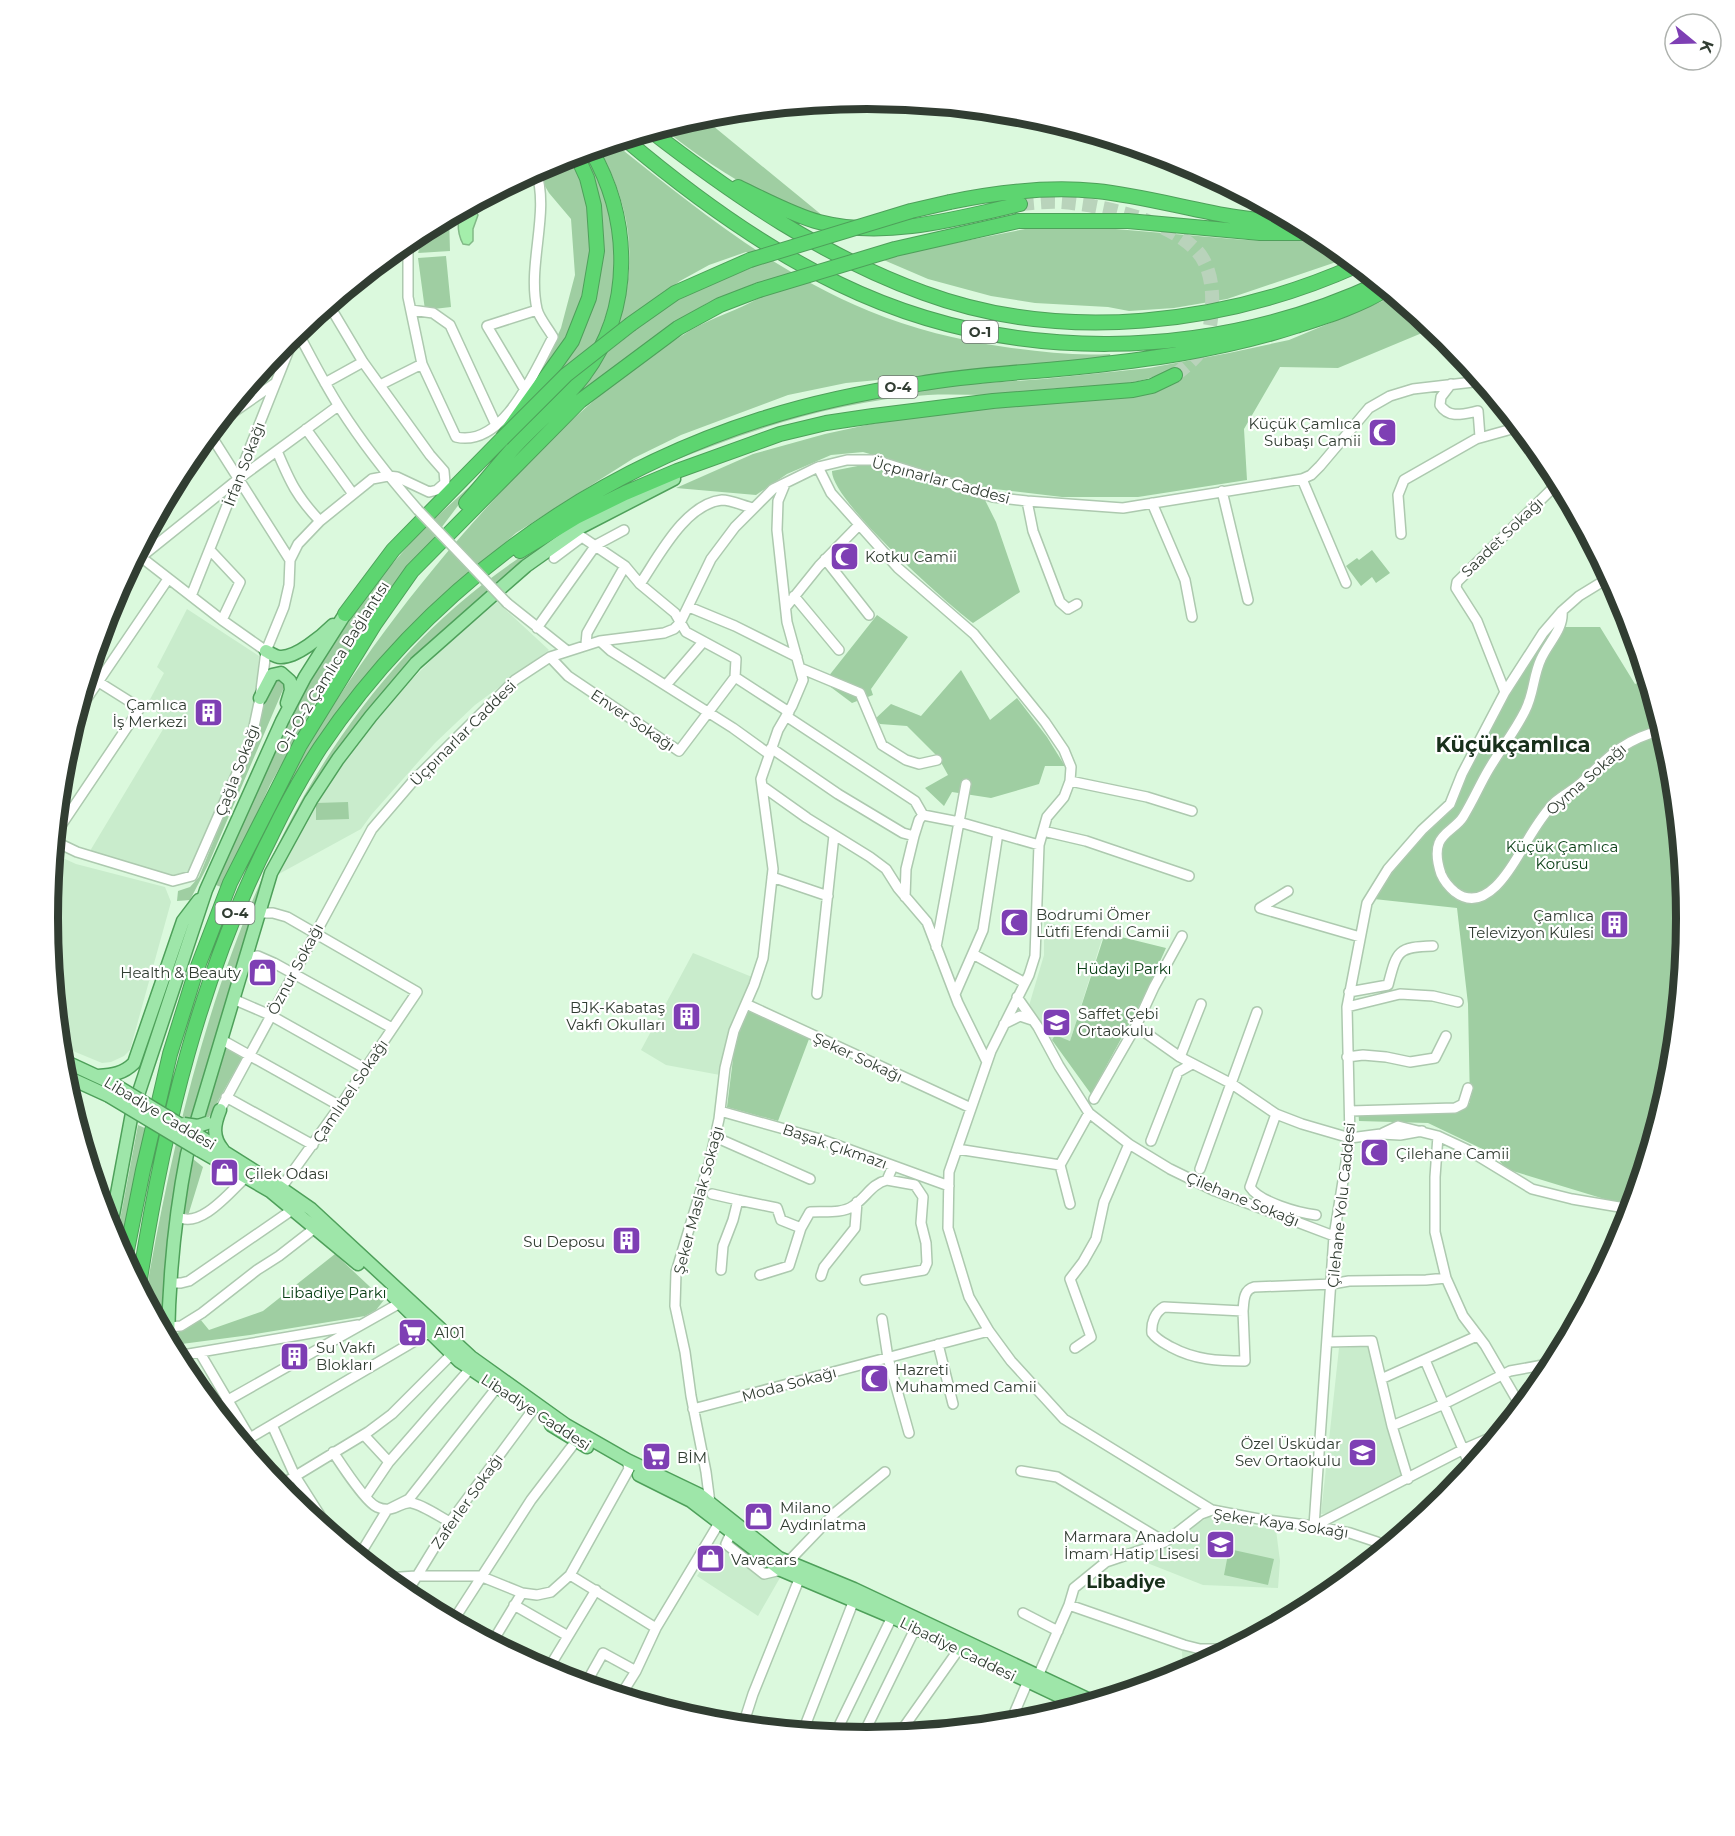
<svg xmlns="http://www.w3.org/2000/svg" width="1735" height="1836" viewBox="0 0 1735 1836" font-family="Montserrat,sans-serif">
<rect width="100%" height="100%" fill="#dbf9dd"/>
<path fill="#c9eccc" d="M495,600L549,650L475,705L435,743L372,814L361,829L277,875L314,799L372,720L436,655Z
M187,609L259,656L255,700L245,740L190,873L175,876L90,851L168,721L147,705L164,673L157,667Z
M54,854L76,864L165,887L171,902L130,1050L124,1056L111,1062L102,1063L61,1046L48,918Z
M1044,921L1102,939L1070,1041L1055,1036L1052,1040L1028,1009L1044,955Z
M693,953L752,977L729,1030L720,1075L666,1065L641,1050Z
M1370,1346L1403,1477L1331,1513L1321,1514L1339,1348Z
M1209,1517L1276,1530L1280,1561L1278,1588L1203,1585L1137,1559Z
M722,1540L781,1576L758,1616L697,1576Z
M1229,1650L1183,1674L1182,1651Z"/>
<path fill="#9fcea2" d="M701,116L823,216C759,199 714,168 662,128Z
M614,143C693,206 774,272 869,311C913,329 958,340 1005,347C1040,352 1075,356 1110,354L1111,358L846,383L788,395L681,435L634,458L516,533L415,621L395,645L294,780L290,778C352,666 434,560 524,468C540,452 555,435 572,420C608,387 649,355 691,330C713,317 739,310 761,297L756,283L709,302L679,320L579,393L592,377L604,355L642,325L683,296L753,267L750,254L746,252L709,265L680,281L618,327C638,261 632,208 598,147Z
M582,152H584C616,199 623,261 606,315C603,323 601,333 596,341C590,351 565,368 554,376L598,279Z
M572,155L585,187L591,230L590,277L572,334L535,386L561,328L575,275L571,219L549,193L536,171L554,161Z
M449,217L450,251L418,253L425,230Z
M1050,226H1103L1104,228L1245,240L1282,241L1326,239L1348,258L1227,299L1174,308L1129,311L1108,307L1035,303L991,296L928,279L879,258L1025,229Z
M446,256L451,307L425,310L418,258Z
M1395,296L1434,328L1338,368L1280,367L1244,429L1247,480L1138,497H1062L986,488L863,452L831,455L787,474L756,495L676,488L753,454L825,434L871,424L943,413L1109,398L1178,378L1172,369C1138,387 1097,386 1060,388C1036,390 1012,394 988,395C968,395 948,394 928,395C833,401 744,432 656,468L723,437L828,405L928,387L1043,379L1149,368L1229,353L1289,340Z
M504,455L463,499L332,673L270,785L223,888L216,885L285,724L323,657L387,570L420,532Z
M873,463L984,498L996,522L1020,592L973,623C946,603 831,500 832,471Z
M574,523L518,566L361,722L268,871L255,906L230,986L172,1217L164,1280L161,1326L147,1299L148,1281C188,1059 250,824 407,654C455,601 513,559 574,523Z
M1372,550L1390,573L1376,583L1372,577L1361,586L1346,566L1357,558L1359,560Z
M877,615L908,637L871,689L873,695L852,703L824,682Z
M1552,627H1600L1635,684L1647,679L1671,758L1687,918L1671,1078L1634,1202L1611,1201L1506,1169L1495,1155L1428,1123L1359,1121L1358,1108L1470,1103L1468,1004L1457,908L1374,899L1406,849L1454,805L1465,773L1518,677Z
M961,670L990,720L1017,698L1047,737L1065,766H1045L1039,784L991,798L952,792L944,806L925,788L948,775L938,757L907,726L880,724L875,719L891,704L921,716Z
M276,677L283,680L285,685L208,865L190,900L177,901L178,891L190,887L199,877L256,737L265,698Z
M348,802L349,819L316,820V803Z
M1105,933L1166,948L1145,995L1091,1094L1052,1040L1055,1035L1070,1041Z
M748,1010L809,1039L778,1121L727,1107L735,1043Z
M224,1046L242,1058L209,1117H205Z
M138,1125L147,1129L122,1254L116,1241Z
M193,1159L203,1167L187,1219L182,1215L185,1192Z
M335,1254L384,1300L376,1310L365,1316L250,1335L174,1345L176,1334L200,1319L209,1330L263,1311Z
M1229,1549L1274,1559L1268,1585L1224,1575Z"/>
<path fill="#a4eeab" stroke="#82b987" stroke-width="1.5" d="M467,207L475,210L478,215L473,229V241L469,245L463,244C457,233 455,214 467,207Z"/>
<g fill="none" stroke-linecap="round" stroke-linejoin="round">
<path stroke="#b9d3bb" stroke-width="14" stroke-dasharray="14 7" stroke-linecap="butt" d="M1020,204C1033,203 1048,201 1061,202C1102,205 1167,220 1196,250C1210,264 1213,288 1212,306C1210,343 1204,352 1175,375"/>
<defs>
<path id="minor" d="M1181,169L1192,167
M408,240V297L422,364L456,437C504,448 535,370 553,337C548,328 539,318 537,309C527,264 550,213 536,171
M411,310L433,313L450,325L496,425
M297,331C311,357 324,383 340,408C363,444 389,477 418,510
M277,352L291,342
M325,383L363,362
M1451,384L1441,397L1440,405C1449,419 1463,414 1478,411L1480,437
M380,385L422,364
M525,390L487,326L537,310
M219,422L274,384
M306,429L353,494
M210,434L290,560
M277,451C290,482 297,497 320,521
M818,467L831,493L898,568L974,634L1045,722L1064,750L1071,767L1070,781L1064,797L1047,817L1039,845L1035,956L1029,975L991,1051L949,1172L948,1228L969,1297L989,1331L1011,1361L1064,1419L1212,1510
M1302,479L1346,583
M1222,491L1248,600
M1027,501L1033,531L1060,602L1068,609L1077,604
M1152,503L1185,580L1192,617
M1401,534L1398,495L1404,480L1476,439L1519,427
M210,550L240,582L222,620
M137,554L222,620L266,651
M141,557L237,480L338,406
M554,558L582,537L625,566L640,584L675,613L686,632L736,659L735,677
M825,559L869,615
M640,584C659,556 685,504 722,500C731,500 744,506 753,508
M191,596L296,332
M794,596L839,650
M507,603L566,650
M689,607L735,626L797,657
M786,607L819,566L859,525
M1562,611C1564,629 1548,643 1541,659C1533,676 1534,694 1525,711C1515,731 1501,749 1489,769C1480,784 1473,801 1463,817C1457,827 1443,832 1439,843C1435,853 1438,865 1441,874C1444,881 1449,887 1455,892C1485,915 1511,869 1524,846C1533,831 1542,815 1555,802C1563,795 1573,790 1581,783C1608,757 1624,739 1663,730
M537,628L596,545L624,530
M600,641L611,651L733,728L769,754
M586,644L587,633L625,566
M550,657L568,676L679,751L735,677L789,712
M800,668L860,693L882,745L906,760L919,764L937,760
M666,685L703,642
M1505,692L1477,621L1456,588L1457,582L1559,482
M77,713L168,579
M786,716L915,801L923,815
M771,748L838,794L903,833L914,836L919,820L923,815L959,822L1039,845
M1070,781L1147,797L1192,811
M762,786L807,818L870,857L886,869L898,888L927,922L958,1003L987,1062
M1043,831L1086,841L1189,876
M56,833L140,708L89,676
M56,842L77,852L173,881L192,876L251,741L260,698L266,651L284,607L289,585L290,560L298,544L320,521L372,479L388,476L397,477L429,492L437,490L445,483L444,471L430,455L363,362L329,305
M772,877L828,896
M1288,891L1260,908L1360,937
M905,897L906,869L914,836
M258,913H273L287,917L417,992L340,1106L281,1188
M936,947L966,784
M973,954L1025,983
M246,957L258,956L274,963L392,1028
M1349,992L1388,985C1397,951 1397,947 1433,946
M817,994L834,835
M955,994L983,930L998,833
M1017,997L1038,1027L1059,1066L1089,1113L1129,1144L1170,1169L1215,1191L1334,1236
M233,999L270,1015L366,1069
M746,1004L971,1108
M1347,1007L1400,994L1433,996L1458,1002
M1004,1024L1020,1016L1032,1020
M1136,1026L1180,1057L1232,1084L1276,1114L1302,1124L1350,1138L1381,1134L1400,1135L1422,1131
M222,1040L340,1106
M1180,1057L1201,1004
M1347,1057L1363,1055L1386,1057L1410,1062L1435,1058L1446,1036
M226,1097L313,1145
M1094,1099L1136,1026L1154,987L1182,936
M220,1110L372,829L414,780L515,680L550,657L600,641L664,633L674,629L680,623L711,559L735,527L773,489L818,467L847,460H875L993,497L1027,501L1123,508L1302,479L1311,475L1320,466L1369,408L1390,396L1413,389L1482,381
M720,1111L820,1139L949,1186
M1350,1111L1455,1108L1463,1104L1468,1088
M1276,1114L1250,1187C1259,1202 1299,1213 1316,1215
M1383,1133L1398,1126L1438,1136L1468,1150L1532,1189L1572,1199L1631,1209
M1438,1136L1435,1177V1232L1446,1278L1463,1316L1485,1345L1521,1407
M715,1137L810,1179
M1151,1141L1178,1072L1192,1064
M957,1149L1060,1165
M1200,1169L1257,1012
M712,1194L738,1200
M1070,1204L1060,1165L1089,1113
M177,1216C199,1231 231,1191 246,1177
M721,1270L723,1246L733,1220L738,1200L777,1208L781,1220L801,1228L810,1212C823,1211 842,1214 853,1206C866,1198 871,1184 887,1180L893,1166
M760,1275L789,1266L801,1228
M821,1276L824,1267L855,1228L857,1202
M865,1280L924,1270L927,1263L926,1243L921,1223L923,1197L915,1185L887,1180
M170,1283H181L189,1281L292,1210
M1243,1311L1245,1361C1218,1361 1195,1360 1171,1347C1164,1343 1157,1340 1152,1333C1151,1323 1155,1312 1164,1307L1243,1311C1244,1302 1243,1290 1254,1287L1332,1284L1349,1281L1426,1280L1446,1278
M882,1319L888,1358L909,1433
M168,1327L181,1326L202,1313L257,1270L279,1256L315,1228
M1327,1342L1372,1341L1392,1426L1408,1479
M938,1344L953,1404
M1075,1348L1091,1337L1070,1279L1083,1262L1096,1239L1104,1202L1129,1144
M200,1353L250,1438
M177,1356L358,1325
M1425,1360L1471,1468
M1381,1379L1477,1336
M214,1408L400,1303
M693,1409L989,1331
M272,1425L295,1476L321,1517L339,1539
M1392,1426L1444,1404L1510,1371L1554,1363
M364,1435L389,1462
M243,1442L430,1332
M333,1452C341,1464 366,1503 377,1507C394,1515 401,1500 412,1503C423,1505 440,1517 450,1522
M1021,1471L1057,1477L1165,1542
M279,1486L368,1432L392,1414L452,1354
M366,1496L389,1462L470,1369
M710,1503L706,1472L691,1396L685,1352L675,1306L676,1272L710,1160L719,1119L725,1068L734,1031L754,985L763,958L773,869L761,779L778,730L792,706L803,680L787,622L777,530L778,501L785,484
M1314,1526L1334,1236L1350,1138L1347,1007L1367,903L1388,869L1422,830L1450,804L1462,774L1505,692L1543,633L1562,611L1579,596L1610,577
M1314,1526L1462,1450L1499,1434
M731,1533L726,1544L764,1574L781,1570
M359,1556L387,1510L409,1499L498,1386
M788,1562L835,1513L885,1472
M570,1575L656,1628
M386,1578L416,1576H480L522,1593L537,1595L551,1592L570,1575L629,1469L627,1460
M406,1594L450,1522L532,1411
M514,1605L568,1636
M1069,1605L1184,1645L1200,1649H1230
M1023,1613L1058,1631
M453,1621L531,1500L576,1441
M522,1658L493,1641L522,1593
M547,1671L596,1590
M1038,1676L1069,1605L1074,1588L1106,1562L1165,1542L1201,1514L1212,1510L1259,1519L1314,1526L1350,1533L1377,1542L1386,1548
M585,1685L603,1653L636,1671
M621,1695L636,1671L656,1628L719,1523L723,1519
M1010,1723L1028,1681
M743,1725L753,1694L800,1577
M803,1731L854,1600
M835,1734L892,1617
M899,1734L959,1649
M862,1737L915,1629"/>
<path id="major" d="M266,651C270,653 276,657 280,657C296,658 322,636 333,625
M260,698L272,675L281,673L290,681L291,690L287,703
M62,1060L103,1079
M63,1075L109,1096
M98,1076C112,1075 123,1074 134,1063L183,921L199,900
M220,1110C214,1125 212,1137 223,1150
M204,1139L275,1184L311,1209L471,1357L566,1425L627,1460L700,1495L779,1558L854,1589L1094,1702
M199,1150L270,1191L358,1264
M110,1231L132,1113L206,890L282,721L305,677L345,614
M391,1294L459,1361L505,1392
M168,1340C169,1278 175,1215 187,1154L271,873L311,800L338,759L371,716L416,663L526,566L581,527L674,479
M551,1425L587,1447
M639,1475L691,1501L781,1570L892,1617L1080,1706"/>
<path id="highway" d="M651,131C735,196 824,257 924,293C1062,344 1225,325 1358,265
M625,139C690,194 762,247 839,284C1008,366 1210,362 1380,283
M738,187C761,198 795,216 819,222C885,239 956,219 1020,204
M950,202C999,192 1047,186 1096,191C1164,198 1228,223 1296,222
M1018,221H1128L1260,233H1316
M631,324L675,293L750,260
M466,503C484,483 501,461 520,441C541,419 566,399 584,375C634,308 631,219 591,150
M520,551L576,517L625,493L677,471L780,434L826,423L873,416L993,401L1133,390L1152,386L1175,375
M345,614L393,550L502,439L572,341L589,298L597,251L594,206L587,178L576,154
M125,1260L143,1170L170,1054L195,974L230,883L300,745L374,625L412,571L580,401L678,328L720,305L759,290
M139,1285C163,1129 200,975 272,834C286,805 302,776 320,748C425,592 582,476 762,419C812,403 865,392 918,384C968,375 1018,373 1069,368C1146,360 1222,350 1296,326C1327,316 1359,306 1387,289"/>
</defs>
<use href="#minor" stroke="#adc9af" stroke-width="12"/>
<use href="#major" stroke="#4ea05a" stroke-width="15"/>
<use href="#highway" stroke="#4ea05a" stroke-width="16"/>
<use href="#minor" stroke="#fff" stroke-width="9"/>
<use href="#major" stroke="#9ee6a9" stroke-width="12"/>
<use href="#highway" stroke="#5dd570" stroke-width="14"/>
<defs>
<path id="minor-bridge" d="M418,510L507,603"/>
<path id="major-bridge" d="M115,1085L204,1139
M109,1096L199,1150
M184,1124L198,1126L207,1123"/>
<path id="highway-bridge" d="M750,260L911,211L950,202
M759,290L895,249L1018,221
M502,439L566,375L631,324"/>
</defs>
<use href="#minor-bridge" stroke="#adc9af" stroke-width="12" stroke-linecap="butt"/>
<use href="#major-bridge" stroke="#4ea05a" stroke-width="15" stroke-linecap="butt"/>
<use href="#highway-bridge" stroke="#4ea05a" stroke-width="16" stroke-linecap="butt"/>
<use href="#minor-bridge" stroke="#fff" stroke-width="9"/>
<use href="#major-bridge" stroke="#9ee6a9" stroke-width="12"/>
<use href="#highway-bridge" stroke="#5dd570" stroke-width="14"/>
</g>
<defs>
<symbol id="mosque-square" viewBox="-11 -11 22 22"><rect x="-9" y="-9" width="18" height="18" rx="4" fill="#7e3fb4" stroke="#fff"/><path d="M3.5-4.9A6 6 0 1 0 3.5 4.9A5 5 0 1 1 3.5-4.9Z" fill="#fff"/></symbol>
<symbol id="building-square" viewBox="-11 -11 22 22"><rect x="-9" y="-9" width="18" height="18" rx="4" fill="#7e3fb4" stroke="#fff"/><path d="M-4-6H4V6H1V3H-1V6H-4ZM-2.5-4.3h1.7v1.8h-1.7ZM.8-4.3h1.7v1.8H.8ZM-2.5-1h1.7V.8h-1.7ZM.8-1h1.7V.8H.8Z" fill="#fff"/></symbol>
<symbol id="shop-square" viewBox="-11 -11 22 22"><rect x="-9" y="-9" width="18" height="18" rx="4" fill="#7e3fb4" stroke="#fff"/><path d="M-5-2.5h2.3a2.7 3.5 0 0 1 5.4 0H5L5.5 6h-11ZM-1.5-2.5h3a1.5 2.3 0 0 0-3 0Z" fill="#fff"/></symbol>
<symbol id="school-square" viewBox="-11 -11 22 22"><rect x="-9" y="-9" width="18" height="18" rx="4" fill="#7e3fb4" stroke="#fff"/><path d="M0-5L7-2L0 1L-7-2ZM-4 1L0 2.5L4 1V4Q0 6-4 4Z" fill="#fff"/></symbol>
<symbol id="supermarket-square" viewBox="-11 -11 22 22"><rect x="-9" y="-9" width="18" height="18" rx="4" fill="#7e3fb4" stroke="#fff"/><path d="M-6-5.5h2.5l.6 2H6L4.5 2H-2.5L-4.4-4H-6ZM-1.5 3.2a1.3 1.3 0 1 0 .1 0ZM3 3.2a1.3 1.3 0 1 0 .1 0Z" fill="#fff"/></symbol>
</defs>
<g fill-rule="evenodd">
<use href="#mosque-square" x="1366" y="416" width="33" height="33"/>
<use href="#mosque-square" x="828" y="540" width="33" height="33"/>
<use href="#building-square" x="192" y="696" width="33" height="33"/>
<use href="#mosque-square" x="998" y="906" width="33" height="33"/>
<use href="#building-square" x="1598" y="908" width="33" height="33"/>
<use href="#shop-square" x="246" y="956" width="33" height="33"/>
<use href="#building-square" x="670" y="1000" width="33" height="33"/>
<use href="#school-square" x="1040" y="1006" width="33" height="33"/>
<use href="#mosque-square" x="1358" y="1136" width="33" height="33"/>
<use href="#shop-square" x="208" y="1156" width="33" height="33"/>
<use href="#building-square" x="610" y="1224" width="33" height="33"/>
<use href="#supermarket-square" x="396" y="1316" width="33" height="33"/>
<use href="#building-square" x="278" y="1340" width="33" height="33"/>
<use href="#mosque-square" x="858" y="1362" width="33" height="33"/>
<use href="#school-square" x="1346" y="1436" width="33" height="33"/>
<use href="#supermarket-square" x="640" y="1440" width="33" height="33"/>
<use href="#shop-square" x="742" y="1500" width="33" height="33"/>
<use href="#school-square" x="1204" y="1528" width="33" height="33"/>
<use href="#shop-square" x="694" y="1542" width="33" height="33"/>
</g>
<g text-anchor="middle" dominant-baseline="central" stroke-width="4.5" stroke-linejoin="round" paint-order="stroke">
<g fill="#fff" stroke="#6f7770" stroke-width="1.5">
<rect x="962" y="321" width="36" height="22" rx="4.5"/>
<rect x="878.5" y="376" width="39" height="22" rx="4.5"/>
<rect x="215.5" y="902" width="39" height="22" rx="4.5"/>
</g>
<g font-size="14" font-weight="bold" fill="#313d32">
<text x="980" y="332">O-1</text>
<text x="898" y="387">O-4</text>
<text x="235" y="913">O-4</text>
</g>
<g font-size="15" fill="#313d32" stroke="#fff" text-anchor="start">
<text x="1361" y="423" text-anchor="end">Küçük Çamlıca<tspan x="1361" dy="17">Subaşı Camii</tspan></text>
<text x="865" y="556">Kotku Camii</text>
<text x="187" y="704" text-anchor="end">Çamlıca<tspan x="187" dy="17">İş Merkezi</tspan></text>
<text x="1036" y="914">Bodrumi Ömer<tspan x="1036" dy="17">Lütfi Efendi Camii</tspan></text>
<text x="1594" y="915" text-anchor="end">Çamlıca<tspan x="1594" dy="17">Televizyon Kulesi</tspan></text>
<text x="241" y="972" text-anchor="end">Health &amp; Beauty</text>
<text x="665" y="1007" text-anchor="end">BJK-Kabataş<tspan x="665" dy="17">Vakfı Okulları</tspan></text>
<text x="1078" y="1013">Saffet Çebi<tspan x="1078" dy="17">Ortaokulu</tspan></text>
<text x="1396" y="1153">Çilehane Camii</text>
<text x="245" y="1173">Çilek Odası</text>
<text x="605" y="1241" text-anchor="end">Su Deposu</text>
<text x="434" y="1332">A101</text>
<text x="316" y="1347">Su Vakfı<tspan x="316" dy="17">Blokları</tspan></text>
<text x="895" y="1369">Hazreti<tspan x="895" dy="17">Muhammed Camii</tspan></text>
<text x="1341" y="1443" text-anchor="end">Özel Üsküdar<tspan x="1341" dy="17">Sev Ortaokulu</tspan></text>
<text x="677" y="1457">BİM</text>
<text x="780" y="1507">Milano<tspan x="780" dy="17">Aydınlatma</tspan></text>
<text x="1199" y="1536" text-anchor="end">Marmara Anadolu<tspan x="1199" dy="17">İmam Hatip Lisesi</tspan></text>
<text x="731" y="1559">Vavacars</text>
</g>
<g font-size="15" fill="#313d32" stroke="#fff">
<text transform="translate(244 464) rotate(-69)">İrfan Sokağı</text>
<text transform="translate(941 480) rotate(15)">Üçpınarlar Caddesi</text>
<text transform="translate(1502 537) rotate(-44)">Saadet Sokağı</text>
<text transform="translate(332 667) rotate(-58)">O-1-O-2 Çamlıca Bağlantısı</text>
<text transform="translate(633 720) rotate(34)">Enver Sokağı</text>
<text transform="translate(463 733) rotate(-45)">Üçpınarlar Caddesi</text>
<text transform="translate(237 770) rotate(-69)">Çağla Sokağı</text>
<text transform="translate(1586 779) rotate(-41)">Oyma Sokağı</text>
<text transform="translate(295 969) rotate(-62)">Öznur Sokağı</text>
<text transform="translate(858 1057) rotate(25)">Şeker Sokağı</text>
<text transform="translate(350 1091) rotate(-56)">Çamlıbel Sokağı</text>
<text transform="translate(160 1113) rotate(31)">Libadiye Caddesi</text>
<text transform="translate(835 1146) rotate(19)">Başak Çıkmazı</text>
<text transform="translate(1243 1199) rotate(22)">Çilehane Sokağı</text>
<text transform="translate(698 1200) rotate(-75)">Şeker Maslak Sokağı</text>
<text transform="translate(1341 1205) rotate(-84)">Çilehane Yolu Caddesi</text>
<text transform="translate(789 1384) rotate(-15)">Moda Sokağı</text>
<text transform="translate(536 1412) rotate(33)">Libadiye Caddesi</text>
<text transform="translate(467 1501) rotate(-55)">Zaferler Sokağı</text>
<text transform="translate(1281 1523) rotate(8)">Şeker Kaya Sokağı</text>
<text transform="translate(958 1649) rotate(26)">Libadiye Caddesi</text>
</g>
<g font-size="15" fill="#0b4017" stroke="#fff">
<text x="1562" y="846">Küçük Çamlıca<tspan x="1562" dy="17">Korusu</tspan></text>
<text x="1124" y="968">Hüdayi Parkı</text>
<text x="334" y="1292">Libadiye Parkı</text>
</g>
<g font-size="18" font-weight="bold" fill="#18301b" stroke="#fff">
<text x="1126" y="1582">Libadiye</text>
</g>
<g font-size="21" font-weight="bold" fill="#18301b" stroke="#fff">
<text x="1513" y="744">Küçükçamlıca</text>
</g>
</g>
<path d="M0 0H1735V1836H0ZM58 918a809 809 0 1 1 1618 0a809 809 0 1 1-1618 0Z" fill="#fff" fill-rule="evenodd"/>
<path fill="none" stroke="#313d32" stroke-width="8" d="M58 918a809 809 0 1 1 1618 0a809 809 0 1 1-1618 0Z"/>
<g transform="translate(1693 42) rotate(109)"><circle r="28" fill="#ffffff" stroke="#adb1ad" stroke-width="1.5"/>
<path d="M0-4.5L10 22L0 15L-10 22Z" fill="#7e3fb4"/>
<text y="-9" font-size="16" font-weight="bold" text-anchor="middle" fill="#313d32">K</text>
</g>
</svg>
